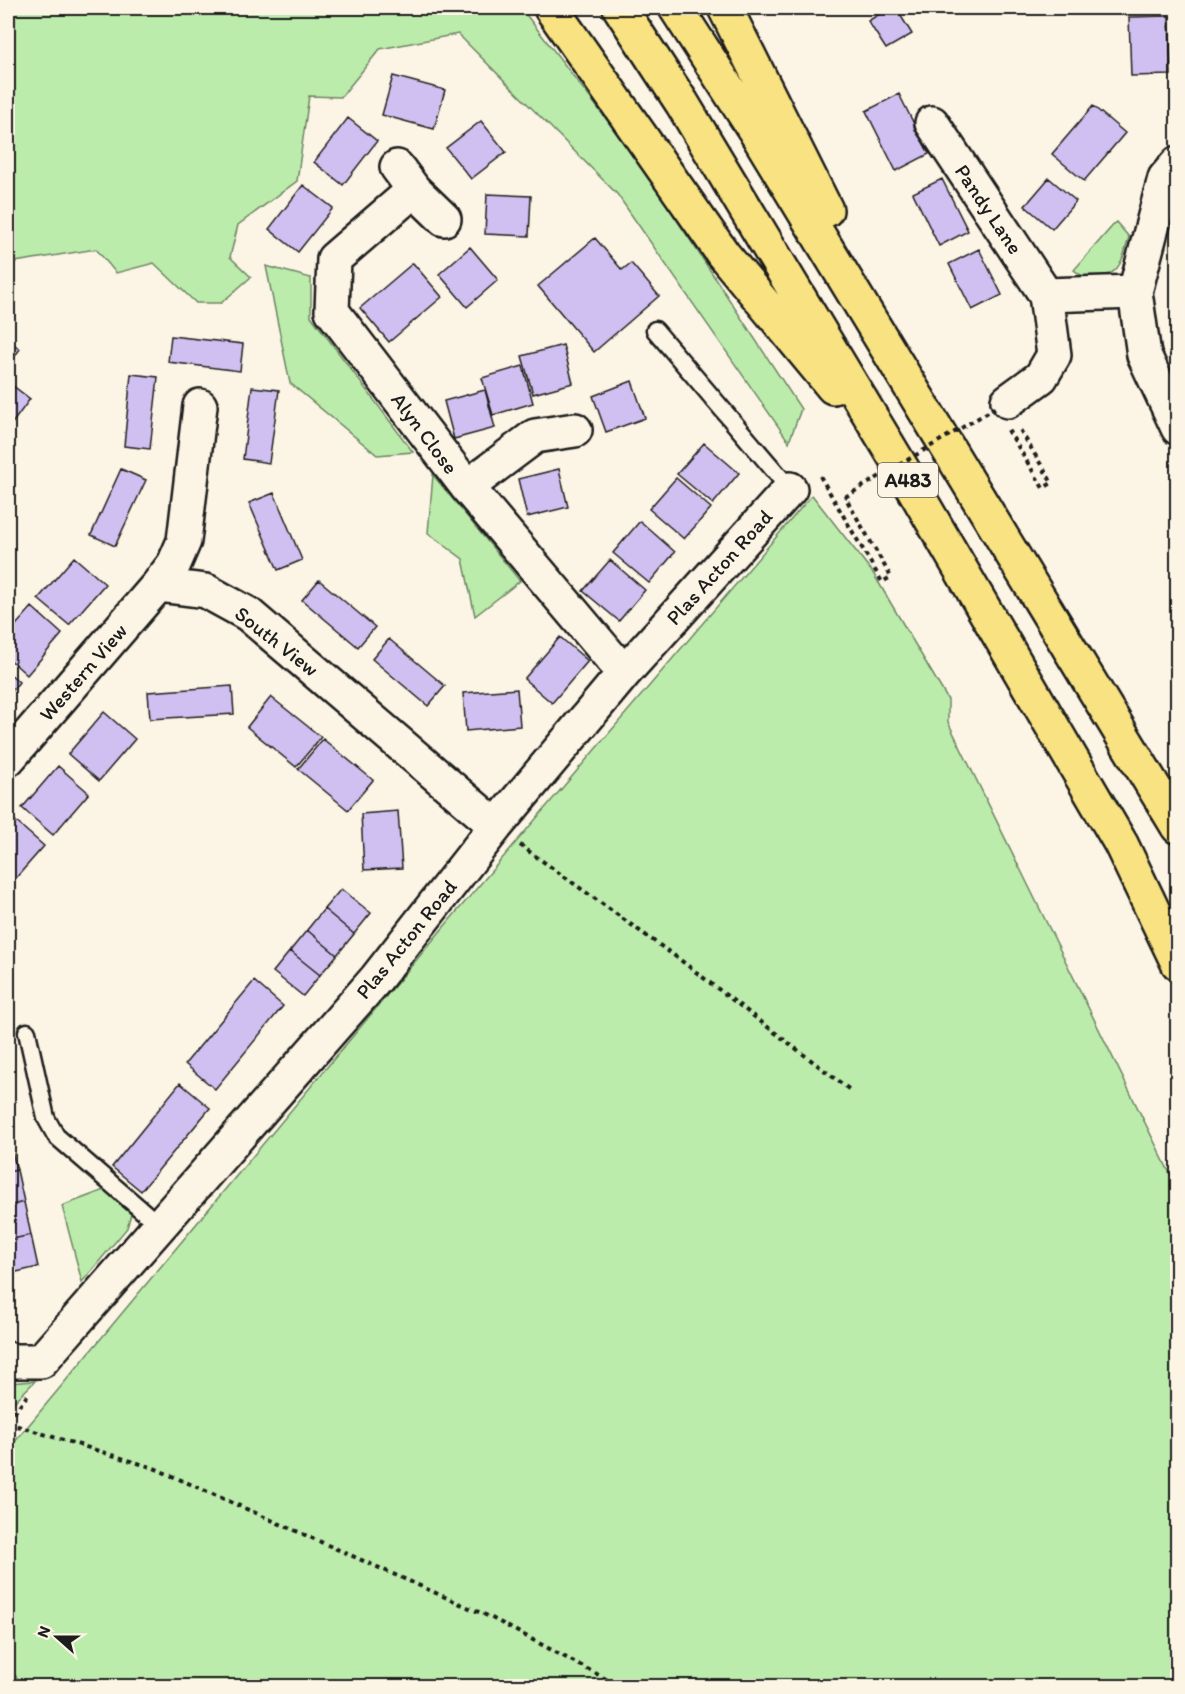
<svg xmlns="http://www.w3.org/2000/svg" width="1185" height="1694" viewBox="0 0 1185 1694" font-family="Itim,sans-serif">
<rect width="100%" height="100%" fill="#fcf5e5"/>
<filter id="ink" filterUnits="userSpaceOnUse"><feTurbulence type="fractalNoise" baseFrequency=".0167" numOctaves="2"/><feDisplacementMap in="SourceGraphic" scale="12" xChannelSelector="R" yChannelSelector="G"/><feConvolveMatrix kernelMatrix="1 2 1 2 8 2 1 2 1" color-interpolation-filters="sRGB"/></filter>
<g filter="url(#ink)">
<path fill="#bcecab" stroke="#6c8464" stroke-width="1.5" d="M8,8H521L637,159L801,409L789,442L617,194L458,34L380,49L341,97L309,96L297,181L238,225L230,257L251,277L221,303H196L154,263L116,273L96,249L8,263Z
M1116,222L1129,237C1121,265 1120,276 1088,280L1074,270Z
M266,266L311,278V316L413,452L377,455L290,383Z
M433,475L520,581L475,616L463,559L428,533Z
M812,495L873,573L948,700V722L1177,1188V1686H24L8,1667V1450L448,922Z
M107,1189L131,1214L127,1228L82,1282L62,1206Z
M35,1381L8,1408V1383Z"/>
<path fill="#d0c0f1" stroke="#1c1c1c" stroke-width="1.5" d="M889,8H896L912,34L886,49L868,21Z
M1169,16L1171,75L1131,76L1129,17Z
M393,76L445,90L434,129L382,115Z
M899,94L929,154L896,171L866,111Z
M1093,106L1125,133L1084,181L1052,154Z
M348,118L377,141L343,185L314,162Z
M481,121L506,152L471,179L446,148Z
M1049,178L1076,201L1052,229L1025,206Z
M942,179L968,231L939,246L913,193Z
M303,185L333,208L298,252L269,229Z
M487,194L531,196L529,236L485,234Z
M595,238L622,270L631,263L659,296L594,352L538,286Z
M470,247L498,280L467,307L439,274Z
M979,249L1002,295L972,310L949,264Z
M413,263L442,297L389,342L360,308Z
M171,336L243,344L240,371L168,362Z
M8,340L20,349L8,366Z
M563,345L573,383L533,394L522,356Z
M523,366L533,403L493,415L482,378Z
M131,374L158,377L150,449L124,446Z
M632,381L645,418L606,432L593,396Z
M8,382L30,399L8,429Z
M252,387L279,390L269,463L243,459Z
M485,390L495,428L454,439L444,401Z
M704,443L739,473L713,504L677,474Z
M121,469L146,480L115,546L91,535Z
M559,469L568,507L527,517L518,479Z
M676,478L711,508L684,539L649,509Z
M274,493L302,560L278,570L249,503Z
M640,521L675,552L649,583L613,553Z
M74,557L105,584L69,625L38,599Z
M610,560L645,590L619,621L583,591Z
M319,580L375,627L358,647L302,600Z
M32,607L62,634L27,675L8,658V634Z
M560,637L588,661L552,703L524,679Z
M389,639L445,686L428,706L372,659Z
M8,672L19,682L8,696Z
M232,686L234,714L150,719L148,692Z
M517,689L520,726L466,731L463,693Z
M271,697L321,737L296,767L247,727Z
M104,712L135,739L99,781L68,754Z
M323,739L373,780L348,810L298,769Z
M58,766L89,793L53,835L22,808Z
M398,811L402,868L364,870L361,814Z
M13,819L44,846L8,887V825Z
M341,889L371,913L354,934L324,909Z
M324,909L354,934L337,955L307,930Z
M307,930L337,955L320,975L290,951Z
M290,951L320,975L303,996L273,972Z
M254,981L283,1006L215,1089L185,1064Z
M180,1083L210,1108L141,1191L112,1167Z
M8,1137L17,1170L8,1172Z
M17,1170L24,1202L8,1206V1172Z
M24,1202L31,1235L8,1240V1206Z
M31,1235L38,1267L8,1274V1240Z"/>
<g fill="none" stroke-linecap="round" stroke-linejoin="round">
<defs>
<path id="service" d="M655,330L790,489
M27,1032L46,1118L56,1136L160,1226"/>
<path id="minor" d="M932,123L1046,295L1135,292
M397,167L414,190
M444,219L414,190L334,259L332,311L467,487L624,673
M1008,401L1041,377L1054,355L1046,295
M467,487L535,436L575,430
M158,585L206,591L248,614L496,826
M8,759L158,585L174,564L184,541L200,406
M8,1359L13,1361H41L376,979L496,826L624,673L790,489"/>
<path id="tertiary" d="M1178,163L1165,178L1135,292L1144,355L1178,428"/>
<path id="trunk" d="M551,8L723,254L833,387
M620,8L682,103L904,472L1121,844L1178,963
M676,8L754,129L1178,827
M725,8L826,210"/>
</defs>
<use href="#service" stroke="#1c1c1c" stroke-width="21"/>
<use href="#minor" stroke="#1c1c1c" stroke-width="38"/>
<use href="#tertiary" stroke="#1c1c1c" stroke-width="38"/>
<use href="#trunk" stroke="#1c1c1c" stroke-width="38"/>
<path stroke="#1c1c1c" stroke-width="4" stroke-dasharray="4.5 4.5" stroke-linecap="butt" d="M1008,430L1043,488L1052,483L1019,428
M820,476L882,582L891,577L845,497
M520,845L679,959L850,1090
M8,1420L30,1392
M8,1423L154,1468L490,1617L619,1686"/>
<use href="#service" stroke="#fcf5e5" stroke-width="16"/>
<use href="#minor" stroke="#fcf5e5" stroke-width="33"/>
<use href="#tertiary" stroke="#fcf5e5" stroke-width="33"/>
<use href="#trunk" stroke="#f8e281" stroke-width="33"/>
<path stroke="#1c1c1c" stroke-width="4" stroke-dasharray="4.5 4.5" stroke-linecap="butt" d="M845,497L995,408"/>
</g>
</g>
<g text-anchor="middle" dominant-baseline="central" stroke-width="5" stroke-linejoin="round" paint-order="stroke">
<rect fill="#fcf5e5" stroke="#5f5d58" stroke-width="1.5" x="878" y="463" width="60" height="34" rx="4.5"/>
<g font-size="20" font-weight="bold" fill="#1c1c1c">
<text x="908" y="480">A483</text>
</g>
<g font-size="21" fill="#1c1c1c" stroke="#fcf5e5">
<text transform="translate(989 209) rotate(56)">Pandy Lane</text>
<text transform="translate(425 433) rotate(53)">Alyn Close</text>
<text transform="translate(719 567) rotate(-48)">Plas Acton Road</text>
<text transform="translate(277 641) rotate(38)">South View</text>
<text transform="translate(83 672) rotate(-49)">Western View</text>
<text transform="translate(406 939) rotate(-51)">Plas Acton Road</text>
</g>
</g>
<rect width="1185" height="1694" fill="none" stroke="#fcf5e5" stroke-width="30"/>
<rect x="15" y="15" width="1155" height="1664" fill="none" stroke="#1c1c1c" stroke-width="2" filter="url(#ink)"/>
<g transform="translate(57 1637) rotate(291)" stroke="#fcf5e5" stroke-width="4.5" paint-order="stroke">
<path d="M0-4.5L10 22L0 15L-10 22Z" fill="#1c1c1c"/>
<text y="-9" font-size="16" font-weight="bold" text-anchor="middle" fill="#1c1c1c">N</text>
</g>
</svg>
